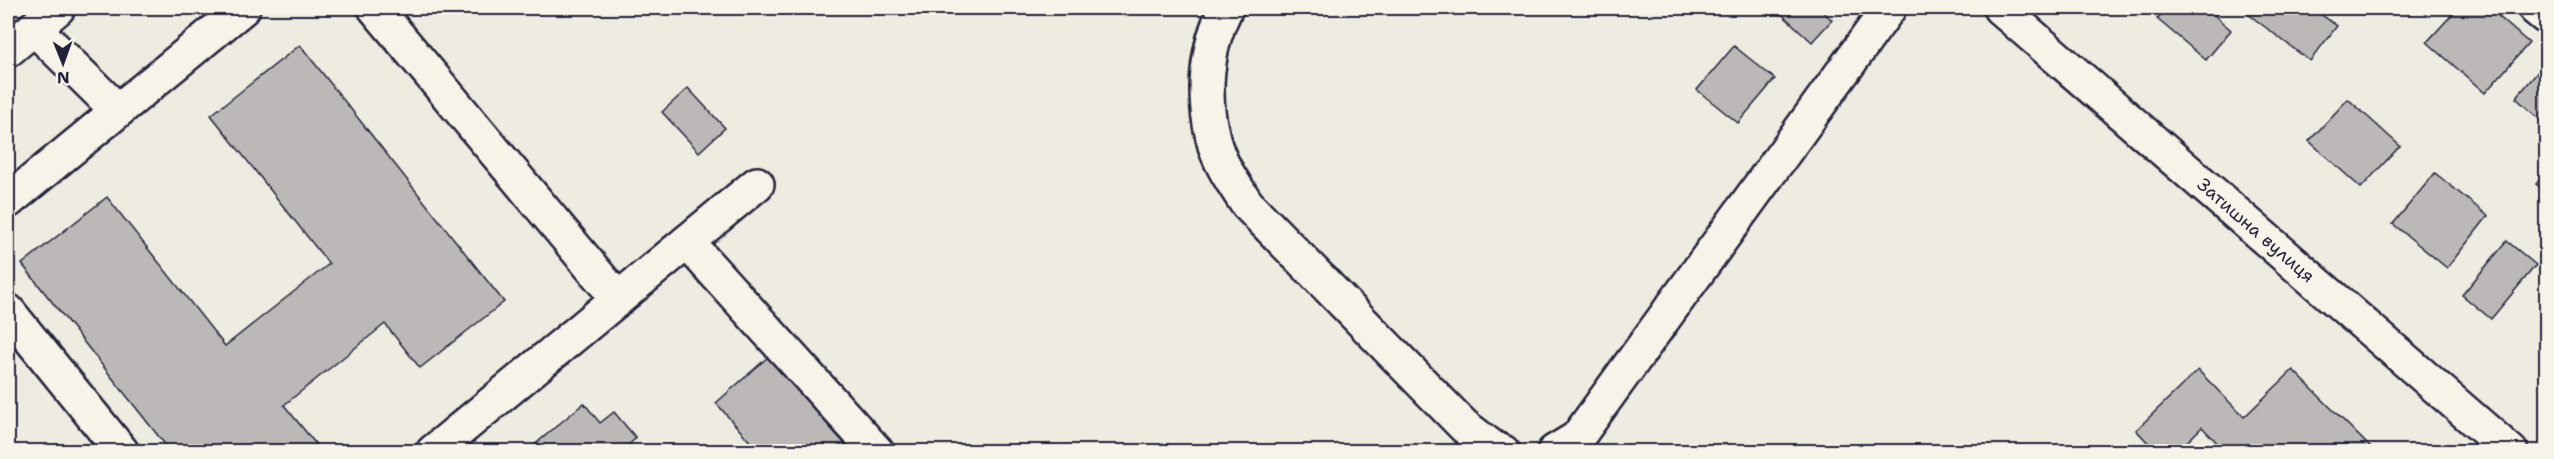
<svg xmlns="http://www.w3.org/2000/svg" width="2554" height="459" viewBox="0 0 2554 459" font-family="'Shantell Sans',sans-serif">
<rect width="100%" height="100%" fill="#eeebe1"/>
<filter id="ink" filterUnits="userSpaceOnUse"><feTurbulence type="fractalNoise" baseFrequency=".0167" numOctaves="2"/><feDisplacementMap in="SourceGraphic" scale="12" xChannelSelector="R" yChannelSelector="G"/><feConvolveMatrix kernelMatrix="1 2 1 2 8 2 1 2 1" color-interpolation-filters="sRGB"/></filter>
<g filter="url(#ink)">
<path fill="#bbb8b7" stroke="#22223b" stroke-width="1.5" d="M1775,8H1819L1832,20L1812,42Z
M2167,8H2220L2214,15L2231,30L2206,60L2157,19Z
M2247,8H2312L2337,26L2310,61L2244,11Z
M2458,8H2489L2529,43L2485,93L2427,42Z
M300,45L504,302L420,368L385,324L284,405L319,448L315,452H171L22,264L107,197L225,346L329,264L211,115Z
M1734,46L1775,79L1738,123L1697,90Z
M2546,62V125L2516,98Z
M688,88L725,128L699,152L662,112Z
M2348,99L2400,146L2361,188L2309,141Z
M2546,171V192L2536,184Z
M2435,173L2488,216L2447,268L2393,224Z
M2507,241L2536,265L2491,319L2462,295Z
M768,357L852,452H759L716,403Z
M2198,370L2244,417L2293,370L2375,452H2226L2202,427L2177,452H2157L2136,430Z
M584,403L600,423L614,412L636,438L621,452H526Z"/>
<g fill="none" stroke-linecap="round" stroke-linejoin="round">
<defs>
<g id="minor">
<path d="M375,8L618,299"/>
<path d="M1226,8C1206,47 1202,95 1213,138C1218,162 1234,184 1247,204L1464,426L1493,448L1503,452"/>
<path id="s1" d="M2000,8L2511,452"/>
<path d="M2535,8L2546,17"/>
<path d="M34,28L117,110"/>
<path d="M8,50L58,8"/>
<path d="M8,201L243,8"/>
<path d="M687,242L877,452"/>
<path d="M8,311L122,452"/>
<path d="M433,452L757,184"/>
<path d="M1554,452L1577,438L1889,8"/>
</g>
</defs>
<use href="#minor" stroke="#22223b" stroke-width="38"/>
<use href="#minor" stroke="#f7f3e8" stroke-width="33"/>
</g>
</g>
<g text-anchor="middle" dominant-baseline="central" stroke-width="6" stroke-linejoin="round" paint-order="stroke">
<g font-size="18" fill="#22223b" stroke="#f7f3e8">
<text stroke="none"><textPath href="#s1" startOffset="339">Затишна вулиця</textPath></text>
</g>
</g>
<rect width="2554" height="459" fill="none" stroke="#f7f3e8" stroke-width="30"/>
<rect x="15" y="15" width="2524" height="429" fill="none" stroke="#22223b" stroke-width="2" filter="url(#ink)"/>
<g transform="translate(63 63) rotate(179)" stroke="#f7f3e8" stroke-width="4.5" paint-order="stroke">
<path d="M0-4.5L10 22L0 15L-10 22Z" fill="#22223b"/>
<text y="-9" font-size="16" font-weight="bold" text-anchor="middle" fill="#22223b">N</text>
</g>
</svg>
